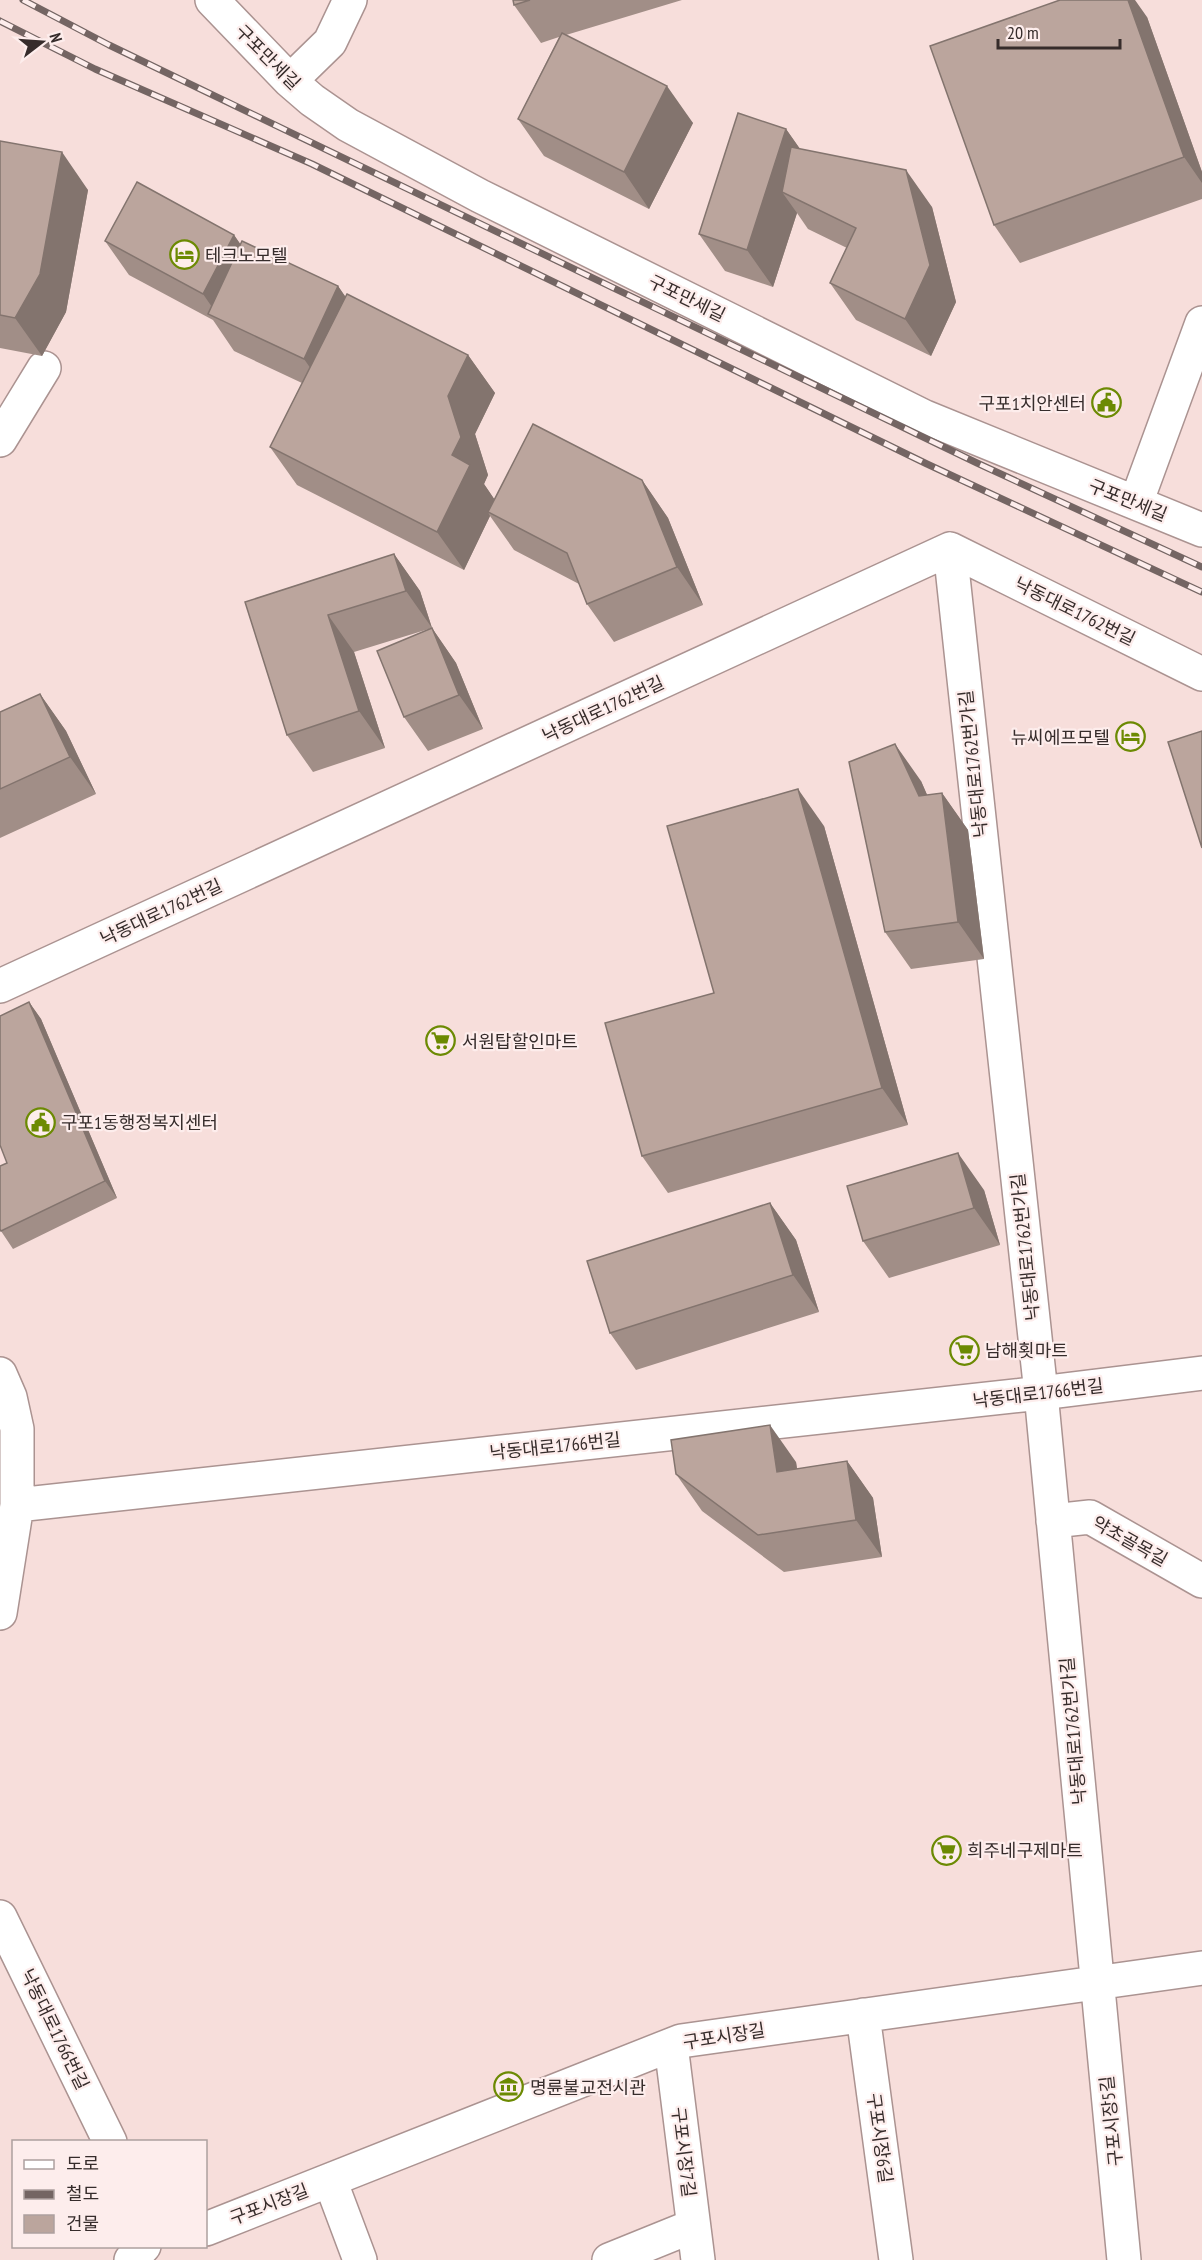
<svg xmlns="http://www.w3.org/2000/svg" width="1202" height="2260" viewBox="0 0 1202 2260" font-family="'PT Sans Narrow','Noto Sans KR',sans-serif">
<rect width="100%" height="100%" fill="#f7dedb"/>
<g fill="none" stroke-linecap="round" stroke-linejoin="round">
<defs>
<path id="minor" d="M212,0L290,81L312,100L348,125L480,196L925,417L1202,530
M290,81L330,42L350,0
M0,440L44,368
M1136,503L1202,323
M950,549L1041,1393L1124,2260
M0,986L950,549L1202,674
M0,1374L10,1397L17,1429V1505L0,1613
M17,1505L1041,1393L1202,1373
M1053,1521L1090,1517L1202,1581
M0,1917L110,2142
M863,2015L896,2260
M671,2045L698,2260
M330,2180L360,2260
M206,2229L681,2041L1202,1968
M131,2260L144,2246
M609,2260L693,2226"/>
</defs>
<use href="#minor" stroke="#ab9391" stroke-width="36"/>
<use href="#minor" stroke="#fff" stroke-width="33"/>
<defs>
<path id="rail" d="M23,0L109,45L977,463L1202,567
M0,21L95,69L312,164L927,464L1202,592"/>
</defs>
<use href="#rail" stroke="#746563" stroke-width="7"/>
<use href="#rail" stroke="#fdedec" stroke-width="4.5" stroke-dasharray="14" stroke-linecap="butt"/>
</g>
<path fill="#a18e87" d="M513,0H682L566,35L693,123L649,209L544,156L518,119L559,37L541,43L514,5Z
M1147,17L1202,172V199L1020,263L994,225Z
M786,129L800,149L932,207L956,302L931,356L856,320L830,283L847,248L808,229L797,213L773,287L725,271L699,234Z
M0,141L88,190L66,312L42,356L0,348Z
M234,235L240,244L338,286L345,297L468,355L495,393L475,434L488,475L484,484L494,499L642,480L668,518L703,605L614,642L587,604L579,584L514,550L490,516L464,570L297,485L270,447L302,383L234,351L213,320L129,275L105,241Z
M394,554L420,591L432,628L354,652L385,748L313,772L287,735L245,602Z
M432,628L456,663L483,729L428,751L404,717Z
M40,694L66,731L96,794L0,838V712Z
M921,781L927,795L942,793L968,830L984,959L911,969L885,932Z
M824,826L908,1125L668,1193L642,1156L714,993Z
M29,1002L41,1019L117,1198L13,1249L1,1231L7,1163Z
M984,1190L1000,1245L889,1278L863,1241Z
M770,1203L796,1240L819,1312L636,1370L610,1333Z
M847,1461L873,1498L882,1557L784,1572L702,1511L676,1474L796,1462L797,1469Z"/>
<path fill="#83746e" d="M1128,0H1135L1147,17L1202,172V183L1184,157Z
M667,86L693,123L649,209L624,172Z
M786,129L812,166L782,192L797,213L773,287L747,250Z
M62,152L88,190L66,312L42,356L15,318Z
M906,170L932,207L956,302L931,356L905,319Z
M234,235L258,269L221,320L203,294Z
M338,286L364,323L330,396L304,359Z
M468,355L495,393L475,434L488,475L484,484L497,503L488,512L490,516L464,570L437,532L452,455L448,396Z
M642,480L668,518L703,605L677,567Z
M394,554L420,591L432,628L406,591Z
M328,615L354,652L385,748L359,711Z
M432,628L456,663L483,729L459,695Z
M40,694L66,731L96,794L70,757Z
M895,744L921,781L944,833L919,796Z
M798,789L824,826L908,1125L882,1088Z
M942,793L968,830L984,959L958,922Z
M29,1002L41,1019L117,1198L105,1181Z
M958,1153L984,1190L1000,1245L974,1208Z
M770,1203L796,1240L819,1312L793,1275Z
M770,1425L796,1462L803,1509L777,1472Z
M847,1461L873,1498L882,1557L856,1520Z"/>
<path fill="#bba59d" stroke="#83746e" stroke-width="1.5" d="M513,0H530L514,5Z
M1060,0H1128L1184,157L994,225L930,46Z
M562,33L667,86L624,172L518,119Z
M738,113L786,129L747,250L699,234Z
M0,141L62,152L40,274L15,318L0,315Z
M791,147L906,170L930,265L905,319L830,283L856,228L782,192Z
M137,182L234,235L203,294L105,241Z
M242,241L338,286L304,359L208,314Z
M347,294L468,355L448,396L461,437L452,455L470,465L437,532L270,447Z
M533,424L642,480L677,567L587,604L567,553L488,512Z
M394,554L406,591L328,615L359,711L287,735L245,602Z
M432,628L459,695L404,717L377,651Z
M40,694L70,757L0,789V712Z
M1202,731V848L1168,742Z
M895,744L919,796L942,793L958,922L885,932L849,762Z
M798,789L882,1088L642,1156L605,1023L714,993L667,826Z
M29,1002L105,1181L1,1231L0,1229V1166L7,1163L0,1145V1016Z
M958,1153L974,1208L863,1241L847,1186Z
M770,1203L793,1275L610,1333L587,1261Z
M770,1425L777,1472L847,1461L856,1520L758,1535L676,1474L671,1440Z"/>
<defs>
<symbol id="hotel-ring" viewBox="-11 -11 22 22"><circle r="9.5" fill="#fdedec" stroke="#6c8a03" stroke-width="1.5"/><path d="M-6-4.5h1.5V1H6V5H4.5V3h-9V5H-6ZM-4 0a1.8 1.8 0 1 1 3.6 0ZM.5 0V-2.5h3Q6-2.5 6 0Z" fill="#6c8a03"/></symbol>
<symbol id="civic-ring" viewBox="-11 -11 22 22"><circle r="9.5" fill="#fdedec" stroke="#6c8a03" stroke-width="1.5"/><path d="M-.6-6.5H3V-4.5H.6V-3L4-1V1h2V6H-6V1h2V-1L-.6-3ZM-1.2 2.5V6h2.4V2.5Z" fill="#6c8a03"/></symbol>
<symbol id="supermarket-ring" viewBox="-11 -11 22 22"><circle r="9.5" fill="#fdedec" stroke="#6c8a03" stroke-width="1.5"/><path d="M-6-5.5h2.5l.6 2H6L4.5 2H-2.5L-4.4-4H-6ZM-1.5 3.2a1.3 1.3 0 1 0 .1 0ZM3 3.2a1.3 1.3 0 1 0 .1 0Z" fill="#6c8a03"/></symbol>
<symbol id="museum-ring" viewBox="-11 -11 22 22"><circle r="9.5" fill="#fdedec" stroke="#6c8a03" stroke-width="1.5"/><path d="M0-6L6-3V-2H-6V-3ZM-5-1h2V3h-2ZM-1-1h2V3h-2ZM3-1h2V3H3ZM-6 4H6V6H-6Z" fill="#6c8a03"/></symbol>
</defs>
<g fill-rule="evenodd">
<use href="#hotel-ring" x="168" y="238" width="33" height="33"/>
<use href="#civic-ring" x="1090" y="386" width="33" height="33"/>
<use href="#hotel-ring" x="1114" y="720" width="33" height="33"/>
<use href="#supermarket-ring" x="424" y="1024" width="33" height="33"/>
<use href="#civic-ring" x="24" y="1106" width="33" height="33"/>
<use href="#supermarket-ring" x="948" y="1334" width="33" height="33"/>
<use href="#supermarket-ring" x="930" y="1834" width="33" height="33"/>
<use href="#museum-ring" x="492" y="2070" width="33" height="33"/>
</g>
<g text-anchor="middle" dominant-baseline="central" stroke-width="4.5" stroke-linejoin="round" paint-order="stroke">
<g font-size="18" fill="#362c2b" stroke="#fdedec">
<text transform="translate(268 57) rotate(45)">구포만세길</text>
<text transform="translate(687 298) rotate(26)">구포만세길</text>
<text transform="translate(1128 500) rotate(22)">구포만세길</text>
<text transform="translate(1075 611) rotate(26)">낙동대로1762번길</text>
<text transform="translate(603 709) rotate(-25)">낙동대로1762번길</text>
<text transform="translate(973 764) rotate(-96)">낙동대로1762번가길</text>
<text transform="translate(161 912) rotate(-25)">낙동대로1762번길</text>
<text transform="translate(1025 1247) rotate(-96)">낙동대로1762번가길</text>
<text transform="translate(1038 1393) rotate(-7)">낙동대로1766번길</text>
<text transform="translate(555 1446) rotate(-6)">낙동대로1766번길</text>
<text transform="translate(1130 1541) rotate(29)">약초골목길</text>
<text transform="translate(1073 1731) rotate(-95)">낙동대로1762번가길</text>
<text transform="translate(55 2029) rotate(64)">낙동대로1766번길</text>
<text transform="translate(724 2036) rotate(-9)">구포시장길</text>
<text transform="translate(1111 2121) rotate(-96)">구포시장5길</text>
<text transform="translate(880 2138) rotate(82)">구포시장6길</text>
<text transform="translate(684 2152) rotate(83)">구포시장7길</text>
<text transform="translate(269 2204) rotate(-21)">구포시장길</text>
</g>
<g font-size="18" fill="#362c2b" stroke="#fdedec" text-anchor="start">
<text x="205" y="255">테크노모텔</text>
<text x="1086" y="403" text-anchor="end">구포1치안센터</text>
<text x="1110" y="737" text-anchor="end">뉴씨에프모텔</text>
<text x="462" y="1041">서원탑할인마트</text>
<text x="61" y="1122">구포1동행정복지센터</text>
<text x="985" y="1350">남해횟마트</text>
<text x="967" y="1850">희주네구제마트</text>
<text x="530" y="2087">명륜불교전시관</text>
</g>
</g>
<rect x="12" y="2140" width="195" height="108" fill="#fdedec" stroke="#ada09f" stroke-width="1.5"/>
<rect x="24" y="2160" width="30" height="9" fill="#ffffff" stroke="#ada09f" stroke-width="1.5"/>
<text x="66" y="2170" font-size="18" fill="#362c2b">도로</text>
<rect x="24" y="2190" width="30" height="9" fill="#746563" stroke="#ada09f" stroke-width="1.5"/>
<text x="66" y="2200" font-size="18" fill="#362c2b">철도</text>
<rect x="24" y="2215" width="30" height="18" fill="#bba59d" stroke="#ada09f" stroke-width="1.5"/>
<text x="66" y="2230" font-size="18" fill="#362c2b">건물</text>
<g transform="translate(42 42) rotate(73)" stroke="#fdedec" stroke-width="4.5" paint-order="stroke">
<path d="M0-4.5L10 22L0 15L-10 22Z" fill="#362c2b"/>
<text y="-9" font-size="16" font-weight="bold" text-anchor="middle" fill="#362c2b">N</text>
</g>
<path d="M998 39v9h122v-9" fill="none" stroke="#362c2b" stroke-width="3"/>
<text x="1007" y="39" font-size="18" fill="#362c2b" stroke="#fdedec" stroke-width="4.5" paint-order="stroke">20 m</text>
</svg>
